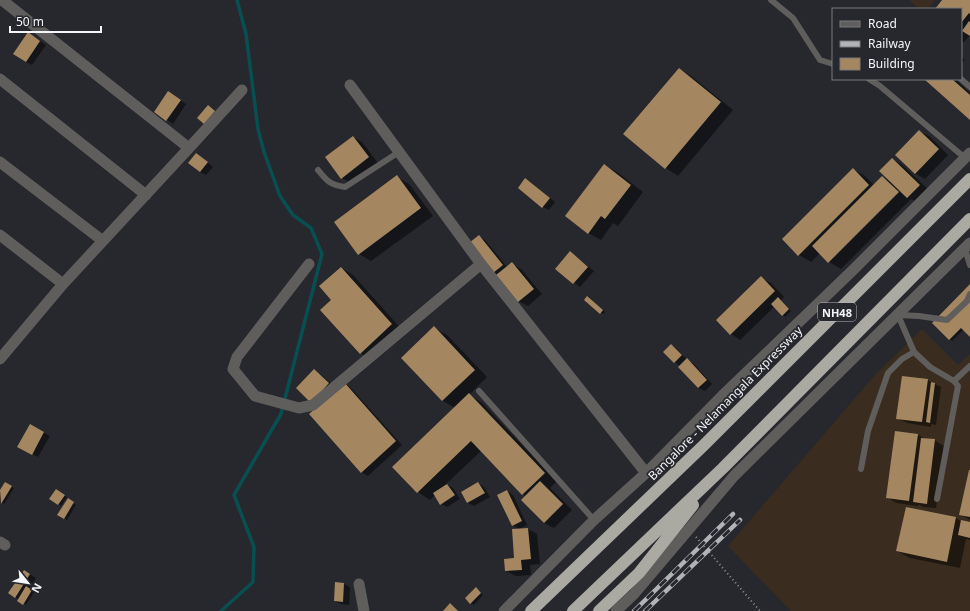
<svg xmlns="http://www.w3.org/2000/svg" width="970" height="611" viewBox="0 0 970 611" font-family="'Noto Sans',sans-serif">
<rect width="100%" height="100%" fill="#27282d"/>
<path fill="#3a2d1f" d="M909,0H935L928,9H919Z
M922,329L958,365L970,354V611H791L728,546L875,375Z"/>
<path fill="#0007" d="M943,0H970V35L964,42L961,41V9H936Z
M34,37L46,45L32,65L26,62Z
M961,57L965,60L962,63L961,62Z
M679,69L691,76L733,110L678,176L666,168L625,134Z
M925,79H955L970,93V119Z
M174,96L186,104L173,124L155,112Z
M919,131L929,136L948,155L925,179L916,174L896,155Z
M353,137L362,142L378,163L351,183L342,178Z
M202,158L213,167L206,175L200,172Z
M892,159L901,164L929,190L917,202L911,199L841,269L829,262L820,253L811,262L799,255L783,239L853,169L865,176L874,185L882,177L891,182Z
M604,165L617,172L643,192L618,226L613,223L601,240L588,233Z
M397,177L409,184L433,216L371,261L359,254Z
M526,179L555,202L549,210L543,207Z
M479,237L485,240L507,267L512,264L521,269L542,294L528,306L518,301L498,275L494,272Z
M570,253L594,271L580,287L557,269Z
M341,268L353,275L404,332L373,360L360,353L333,301Z
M761,278L771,283L784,297L781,300L791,311L785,317L775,306L740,340L731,334L718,320Z
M970,286V336L964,329L952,341L950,339Z
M590,299L605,312L604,314L601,313Z
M434,328L447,335L487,377L469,395L481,402L557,481L550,488L572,510L554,528L544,523L522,500L526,496L523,494L481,451L446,484L453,488L460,499L447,507L441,504L435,495L430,500L418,492L393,467L455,408L443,401L402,358Z
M671,345L677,349L687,360L693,363L712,384L705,391L699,388L679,367L680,366L675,362L664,352Z
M314,370L320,374L335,387L344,383L350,387L402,445L368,476L361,472L319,406Z
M927,380L941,387L936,425L931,424V427L907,423L897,418Z
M30,425L50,436L38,457L19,447Z
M918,435L925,439L934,440L944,446L936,508L923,507L918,504V506L896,503L887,497Z
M970,472V520L960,514Z
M6,483L14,488L4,504L0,502V492Z
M478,483L484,487L490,497L474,506L468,503L462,493Z
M56,490L67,497L61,506L50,499Z
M507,491L513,495L527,525L519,529L513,525Z
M68,500L76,505L67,520L59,515Z
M907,508L956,518L962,522L970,523V540L966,539L960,568L910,558L897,551Z
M528,529L537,534L540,564L530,565L531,575L516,576L506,571L516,558L513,530Z
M24,571L36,578L29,589L34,592L26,605L10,593Z
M336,583L344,584L350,587L349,605L341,604L335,601Z
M478,590L483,595L474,605L471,603Z"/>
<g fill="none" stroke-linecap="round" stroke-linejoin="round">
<path stroke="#084f51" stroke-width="3.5" d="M221,611L253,582L254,547L234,495L281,414L322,254L311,228L293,215L280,196L264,152L258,129L246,34L237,0"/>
</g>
<path fill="#a48761" d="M942,0H970V14L969,13L961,23V9H935Z
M969,21L970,22V36L962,31Z
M28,32L40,41L26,62L13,54Z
M679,68L721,102L665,169L623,134Z
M924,79H952L970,95V120Z
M168,91L181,100L166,121L154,112Z
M208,105L215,111L204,124L197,118Z
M919,130L939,149L915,174L895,155Z
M353,136L369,157L341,179L325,157Z
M196,153L208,162L200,172L188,163Z
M892,158L920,185L907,198L879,171Z
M604,164L631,185L605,219L601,216L588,234L565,216Z
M853,168L869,185L798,256L782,239Z
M397,175L421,208L358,255L334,222Z
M882,176L899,192L828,263L812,246Z
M525,178L550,198L542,208L518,188Z
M479,235L503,265L493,273L469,243Z
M570,251L588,267L573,284L555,269Z
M512,262L534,289L518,302L496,275Z
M341,267L392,324L360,354L320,310L331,300L319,286Z
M761,276L775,291L730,335L716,320Z
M970,284V337L961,328L949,340L932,323Z
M587,296L603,310L600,314L584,300Z
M778,297L789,309L782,316L771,304Z
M434,326L475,370L442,401L401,358Z
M671,344L682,355L674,363L663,352Z
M687,358L707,380L698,388L678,367Z
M314,369L329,383L311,403L296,388Z
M902,376L928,379L922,422L896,419Z
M344,382L396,441L361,473L309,414Z
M931,382L935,383L930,423L926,422Z
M469,393L545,473L522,495L471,441L417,493L392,467Z
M30,424L44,432L32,455L17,447Z
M895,431L918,434L909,501L886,498Z
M921,438L935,439L927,504L913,502Z
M969,470H970V517L959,515Z
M540,481L563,504L544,523L521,500Z
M5,482L12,486L1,504L0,490Z
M478,482L485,493L467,503L461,492Z
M447,484L455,495L440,505L433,493Z
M56,489L65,495L58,505L49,499Z
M507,490L522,521L512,526L497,495Z
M68,498L74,502L64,519L57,515Z
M906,507L956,517L947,562L896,551Z
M961,520L970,522V538L958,535Z
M528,528L531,559L521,560L522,570L505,571L504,559L514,558L512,529Z
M24,570L30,574L15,598L8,593Z
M335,582L344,583L343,602L334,601Z
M26,586L32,590L23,605L17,601Z
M476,587L481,593L470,604L465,598Z
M450,603L458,611H443Z"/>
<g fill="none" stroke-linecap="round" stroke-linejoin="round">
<path stroke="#8f9094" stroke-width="2" stroke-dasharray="1 3" stroke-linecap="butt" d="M696,537L760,611"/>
<path stroke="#5f5e5c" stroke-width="6" d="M771,0L793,18L820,60L833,64
M869,79L880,86L965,158
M961,79L970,87
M318,170C327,181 330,185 345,187L399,152
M965,249L970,265
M954,381L970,366
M479,391L594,520
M861,469L868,431L888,373L902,359L914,352
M937,499L958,386L954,381L930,367L914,352L898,315L919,316L947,320L967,301L970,294"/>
<path stroke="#5f5e5c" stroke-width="11" d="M2,0L189,148
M0,79L146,195
M350,85L481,264L646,473
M0,162L103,241
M0,235L63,284
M309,264L237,357L233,369L255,396L299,408L313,405L481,264
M0,359L63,284L189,148L242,90
M0,542L5,545
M359,584L364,611"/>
<path stroke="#5f5e5c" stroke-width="11" d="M504,611L594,520L646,473L723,395L852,271L970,153
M616,611L634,594L734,476L970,243"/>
<path stroke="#aaa9a2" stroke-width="12" d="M531,611L704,445L970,179
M573,611L723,468L970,219
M599,611L639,573L693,505"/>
<defs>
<path id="rail" d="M634,611L733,514
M645,611L740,520"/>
</defs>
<use href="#rail" stroke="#b2b3b6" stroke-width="4.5"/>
<use href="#rail" stroke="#27282d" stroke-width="3" stroke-dasharray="9" stroke-linecap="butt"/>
</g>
<g text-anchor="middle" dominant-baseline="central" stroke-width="3.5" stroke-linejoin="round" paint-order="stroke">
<rect fill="#27282d" stroke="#b6b8bb" stroke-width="1" x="818" y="303" width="38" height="18" rx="3"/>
<g font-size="11" font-weight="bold" fill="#f4f5f8">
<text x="837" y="312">NH48</text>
</g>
<g font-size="12" fill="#f4f5f8" stroke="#27282d">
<text transform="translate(725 403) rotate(-45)">Bangalore - Nelamangala Expressway</text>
</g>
</g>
<rect x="832" y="8" width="130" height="72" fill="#27282d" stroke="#797a7e"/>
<rect x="840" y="21" width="20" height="6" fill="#5f5e5c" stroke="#797a7e"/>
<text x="868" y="28" font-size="12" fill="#f4f5f8">Road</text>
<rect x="840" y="41" width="20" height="6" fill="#b2b3b6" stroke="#797a7e"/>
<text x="868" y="48" font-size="12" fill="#f4f5f8">Railway</text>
<rect x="840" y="58" width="20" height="12" fill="#a48761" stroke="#797a7e"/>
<text x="868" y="68" font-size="12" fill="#f4f5f8">Building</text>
<g transform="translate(28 583) rotate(120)" stroke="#27282d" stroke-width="3" paint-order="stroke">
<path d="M0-3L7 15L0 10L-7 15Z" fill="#f4f5f8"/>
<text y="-6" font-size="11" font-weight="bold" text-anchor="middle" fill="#f4f5f8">N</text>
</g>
<path d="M10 26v6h91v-6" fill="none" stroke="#f4f5f8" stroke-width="2"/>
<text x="16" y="26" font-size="12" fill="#f4f5f8" stroke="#27282d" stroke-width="3" paint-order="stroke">50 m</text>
</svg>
